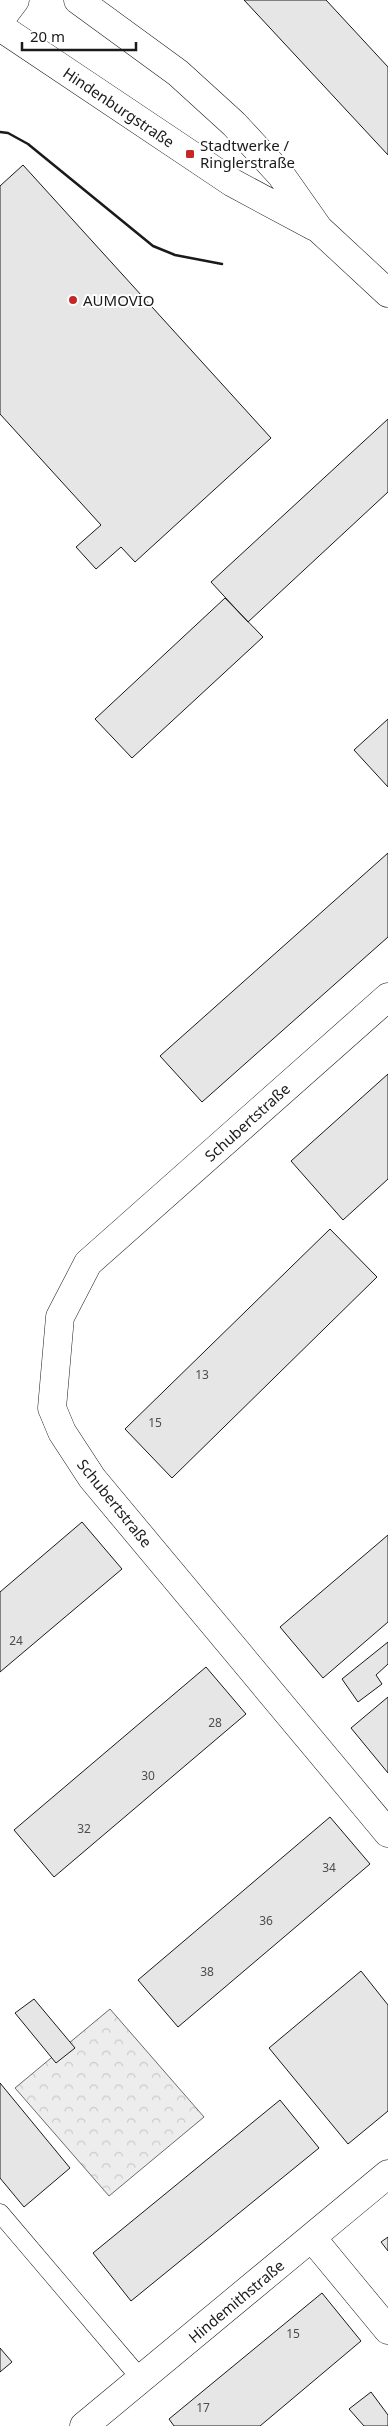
<svg xmlns="http://www.w3.org/2000/svg" width="388" height="2426" viewBox="0 0 388 2426" font-family="'Noto Sans',sans-serif">
<defs>
<pattern id="forest-crowns" width="20" height="18" patternUnits="userSpaceOnUse" patternTransform="scale(1.25)"><rect width="20" height="18" fill="#ededed"/><path d="M2 6a3 3 0 1 1 6 0M12 15a3 3 0 1 1 6 0" fill="none" stroke="#cbcbcb"/></pattern>
</defs>
<rect width="100%" height="100%" fill="#fff"/>
<path fill="url(#forest-crowns)" stroke="#6a6a6a" d="M110,2009L204,2117L109,2196L15,2088Z"/>
<path fill="#e6e6e6" stroke="#1a1a1a" d="M244,0H326L388,67V155Z
M23,165L271,438L135,562L121,547L96,569L76,547L101,525L0,414V186Z
M388,419V492L248,622L211,582Z
M225,598L263,637L132,758L95,719Z
M388,719V787L354,750Z
M388,853V937L202,1102L160,1056Z
M388,1074V1179L343,1220L291,1161Z
M330,1229L377,1277L172,1478L125,1429Z
M82,1522L122,1569L0,1672V1592Z
M388,1535V1622L323,1678L280,1627Z
M388,1642V1664L376,1675L382,1684L358,1702L342,1679Z
M206,1667L246,1714L54,1877L14,1830Z
M388,1697V1773L351,1728Z
M330,1817L370,1864L178,2027L138,1980Z
M361,1971L388,2005V2111L348,2144L269,2048Z
M34,1999L75,2048L56,2063L15,2013Z
M0,2083L70,2168L24,2207L0,2178Z
M280,2100L319,2148L131,2301L93,2253Z
M388,2237V2251L381,2242Z
M322,2293L361,2341L260,2426H174L169,2419Z
M0,2348L12,2362L0,2372Z
M371,2392L388,2415V2426H364L349,2409Z"/>
<g fill="none" stroke-linecap="round" stroke-linejoin="round">
<defs>
<path id="service" d="M0,2213L141,2379"/>
<path id="minor" d="M388,997L88,1263L60,1317L52,1408L62,1432L92,1478L388,1833
M312,2238L388,2330
M84,2426L388,2174"/>
<path id="tertiary" d="M0,20L15,0"/>
<path id="primary" d="M78,0L178,73L234,124L281,175L319,229L388,293
M0,27L233,183L315,227"/>
</defs>
<use href="#service" stroke="#1a1a1a" stroke-width="19"/>
<use href="#minor" stroke="#1a1a1a" stroke-width="29"/>
<use href="#tertiary" stroke="#1a1a1a" stroke-width="29"/>
<use href="#primary" stroke="#1a1a1a" stroke-width="29"/>
<use href="#service" stroke="#fff" stroke-width="18"/>
<use href="#minor" stroke="#fff" stroke-width="28"/>
<use href="#tertiary" stroke="#fff" stroke-width="28"/>
<use href="#primary" stroke="#fff" stroke-width="28"/>
<path stroke="#1a1a1a" stroke-width="2.5" d="M0,132L8,133L28,144L153,246L175,255L222,264"/>
</g>
<g fill="#c62828" stroke="#fff" stroke-width="2">
<rect x="185" y="149" width="10" height="10" rx="2.5"/>
<circle cx="73" cy="300" r="5"/>
</g>
<g text-anchor="middle" dominant-baseline="central" stroke-width="4" stroke-linejoin="round" paint-order="stroke">
<g font-size="12" fill="#4d4d4d">
<text x="202" y="1374">13</text>
<text x="155" y="1422">15</text>
<text x="16" y="1640">24</text>
<text x="215" y="1722">28</text>
<text x="148" y="1775">30</text>
<text x="84" y="1828">32</text>
<text x="329" y="1867">34</text>
<text x="266" y="1920">36</text>
<text x="207" y="1971">38</text>
<text x="293" y="2333">15</text>
<text x="203" y="2407">17</text>
</g>
<g font-size="15" fill="#1a1a1a" stroke="#fff">
<text transform="translate(119 107) rotate(34)">Hindenburgstraße</text>
<text transform="translate(247 1122) rotate(-42)">Schubertstraße</text>
<text transform="translate(115 1503) rotate(51)">Schubertstraße</text>
<text transform="translate(236 2301) rotate(-40)">Hindemithstraße</text>
</g>
<g font-size="15" fill="#1a1a1a" stroke="#fff" text-anchor="start">
<text x="200" y="145">Stadtwerke /<tspan x="200" dy="17">Ringlerstraße</tspan></text>
<text x="83" y="300">AUMOVIO</text>
</g>
</g>
<path d="M22 42v8h114v-8" fill="none" stroke="#1a1a1a" stroke-width="2.5"/>
<text x="30" y="42" font-size="15" fill="#1a1a1a" stroke="#ffffff" stroke-width="4" paint-order="stroke">20 m</text>
</svg>
